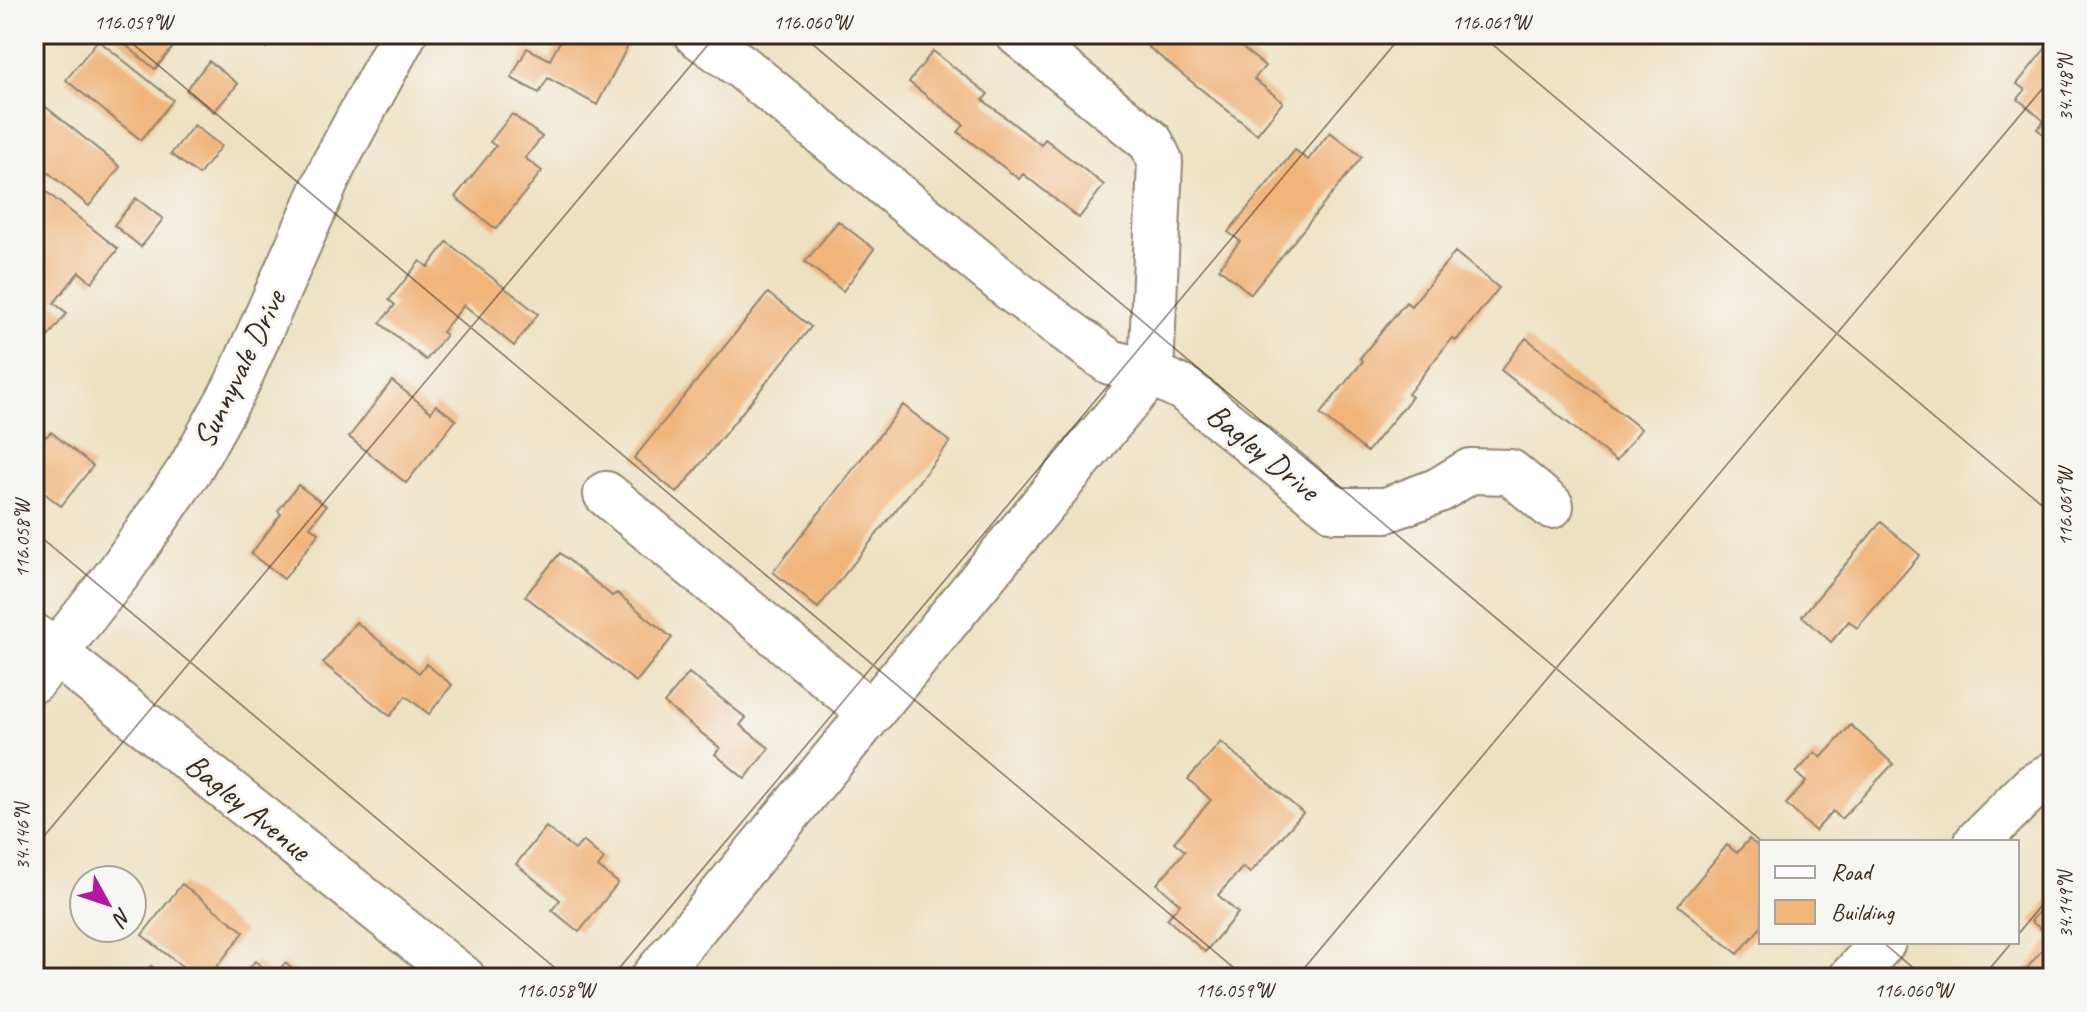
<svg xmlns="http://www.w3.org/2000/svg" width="2087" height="1012" viewBox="0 0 2087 1012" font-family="Caveat,sans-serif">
<rect width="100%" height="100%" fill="#f6f6f2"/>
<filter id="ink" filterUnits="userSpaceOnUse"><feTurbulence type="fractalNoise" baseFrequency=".0125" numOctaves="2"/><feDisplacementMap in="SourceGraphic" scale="16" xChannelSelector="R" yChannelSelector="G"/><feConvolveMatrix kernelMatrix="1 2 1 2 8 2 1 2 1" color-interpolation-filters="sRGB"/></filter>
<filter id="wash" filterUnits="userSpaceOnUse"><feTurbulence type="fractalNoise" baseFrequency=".006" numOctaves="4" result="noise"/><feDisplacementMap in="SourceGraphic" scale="32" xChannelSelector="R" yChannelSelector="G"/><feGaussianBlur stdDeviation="1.8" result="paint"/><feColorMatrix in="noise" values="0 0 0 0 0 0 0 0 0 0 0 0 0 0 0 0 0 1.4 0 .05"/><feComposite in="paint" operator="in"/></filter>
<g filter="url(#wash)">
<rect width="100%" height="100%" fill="#ede1c1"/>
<g id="blocks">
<path fill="#f1b479" d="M112,34H184L155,69Z
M248,34H278L266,48Z
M564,34H615L630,42L597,105L548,78L539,93L511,78L527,48L550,60Z
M1132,34H1225L1265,66L1254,79L1283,102L1257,134Z
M98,40L173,100L141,140L66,80Z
M2048,45L2053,48V142L2037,129L2044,121L2018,99L2025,90L2017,84Z
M933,51L988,94L983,100L1041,145L1045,139L1104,185L1079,218L1023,174L1019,179L958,132L964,125L909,82Z
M209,61L238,84L214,112L186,90Z
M46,107L120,167L89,206L34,161V122Z
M512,114L542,137L525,158L542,171L496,229L455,197L496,146L490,142Z
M194,125L221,146L199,175L171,154Z
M1330,132L1362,157L1251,294L1219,268L1240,241L1228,232L1295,150L1308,160Z
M34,182L118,249L92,282L79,272L54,303L67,313L43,343L34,336Z
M136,198L163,219L141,247L114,225Z
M838,221L874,249L843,291L805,262Z
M447,242L538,314L514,346L464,305L442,332L446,335L426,360L380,323L395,305L389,300L420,261L428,267Z
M1455,252L1499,288L1456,341L1452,338L1408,394L1412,397L1367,452L1320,414L1363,361L1360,358L1406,302L1411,306Z
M768,293L811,327L677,493L634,458Z
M1526,338L1641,429L1616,461L1501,370Z
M392,381L431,412L436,405L456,420L406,483L349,437Z
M903,405L950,442L818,608L773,572Z
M34,427L46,437L51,432L93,466L61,506L39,489L34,496Z
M298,485L326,506L310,527L319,533L284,579L251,554L281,514L278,511Z
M1881,522L1920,555L1857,628L1849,621L1831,642L1802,616Z
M560,553L612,596L617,593L672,638L636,682L525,596Z
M356,622L419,673L426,664L452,685L429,714L406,696L390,716L323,663Z
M689,673L746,718L740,725L769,748L745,779L715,754L720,748L664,703Z
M1851,725L1893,764L1841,819L1833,811L1815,831L1786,804L1806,782L1796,773L1815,752L1821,758Z
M1221,742L1303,813L1250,873L1243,867L1218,895L1238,913L1205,952L1167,919L1180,904L1157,884L1185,851L1174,842L1211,800L1188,779Z
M546,827L575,850L583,841L604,859L598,867L618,883L579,932L552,910L560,900L516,864Z
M1749,839L1761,849V927L1738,954L1678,905L1727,845L1737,853Z
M182,884L244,932L208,978H197L142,935Z
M2053,894V978H2019L2052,938L2031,921Z
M255,961L274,976L285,963L303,978H242Z
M151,966L167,978H142Z"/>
</g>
</g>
<g filter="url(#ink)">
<use href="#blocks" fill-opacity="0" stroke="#948670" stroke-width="2"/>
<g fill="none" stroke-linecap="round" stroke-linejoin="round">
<defs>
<path id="minor" d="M696,34L742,67L1015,292L1110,362L1151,373L1184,389L1335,510H1386L1439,490L1470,471L1510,472L1551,506
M606,494L870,712
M34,636L463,978
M34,680L120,571L190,469L236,386L334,164L404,34
M1977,842L2032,787L2053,774
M653,978L1151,373L1160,161L1151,142L1018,34
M1851,978L1883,942"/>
</defs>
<use href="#minor" stroke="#948670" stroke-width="48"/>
<use href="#minor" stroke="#fff" stroke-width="44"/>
</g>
</g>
<path fill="none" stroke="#3b2a1e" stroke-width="2" stroke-opacity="0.45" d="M121,34L1246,978M800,34L1763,842M1480,34L2053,515M34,531L567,978M34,848L717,34M2017,936L2053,893M1883,942L1925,978M611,978L1403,34M1296,978L2053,76M1982,978L2012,942"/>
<g text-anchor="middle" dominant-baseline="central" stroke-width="6" stroke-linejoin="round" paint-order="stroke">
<g font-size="32" fill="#3b2a1e" stroke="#f6f6f2">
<text transform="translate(239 369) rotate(-64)">Sunnyvale Drive</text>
<text transform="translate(1263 452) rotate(39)">Bagley Drive</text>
<text transform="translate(248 807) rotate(39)">Bagley Avenue</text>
</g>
</g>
<rect width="2087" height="1012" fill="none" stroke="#f6f6f2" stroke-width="88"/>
<rect x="1759" y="840" width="260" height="104" fill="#f6f6f2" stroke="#aba49d" stroke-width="2"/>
<rect x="1775" y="866" width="40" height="12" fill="#ffffff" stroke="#aba49d" stroke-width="2"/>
<text x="1831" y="880" font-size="24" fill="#3b2a1e">Road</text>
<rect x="1775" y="900" width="40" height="24" fill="#f1b479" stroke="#aba49d" stroke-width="2"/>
<text x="1831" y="920" font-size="24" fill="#3b2a1e">Building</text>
<g transform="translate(108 904) rotate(130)"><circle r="38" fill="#f6f6f2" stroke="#aba49d" stroke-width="2"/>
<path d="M0-6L14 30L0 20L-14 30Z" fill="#b5179e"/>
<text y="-12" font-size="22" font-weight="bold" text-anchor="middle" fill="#3b2a1e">N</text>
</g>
<rect x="44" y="44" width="1999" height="924" fill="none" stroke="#3b2a1e" stroke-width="3"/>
<g font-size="20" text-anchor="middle" fill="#3b2a1e">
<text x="133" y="29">116.059°W</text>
<text x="812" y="29">116.060°W</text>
<text x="1491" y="29">116.061°W</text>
<text transform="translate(2065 88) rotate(-90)" y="7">34.148°N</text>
<text transform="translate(2065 507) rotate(-90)" y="7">116.061°W</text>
<text transform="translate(22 539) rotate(-90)" y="7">116.058°W</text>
<text transform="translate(22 837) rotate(-90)" y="7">34.146°N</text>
<text transform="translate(2065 905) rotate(-90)" y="7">34.149°N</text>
<text x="555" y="997">116.058°W</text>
<text x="1234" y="997">116.059°W</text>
<text x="1913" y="997">116.060°W</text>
</g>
</svg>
